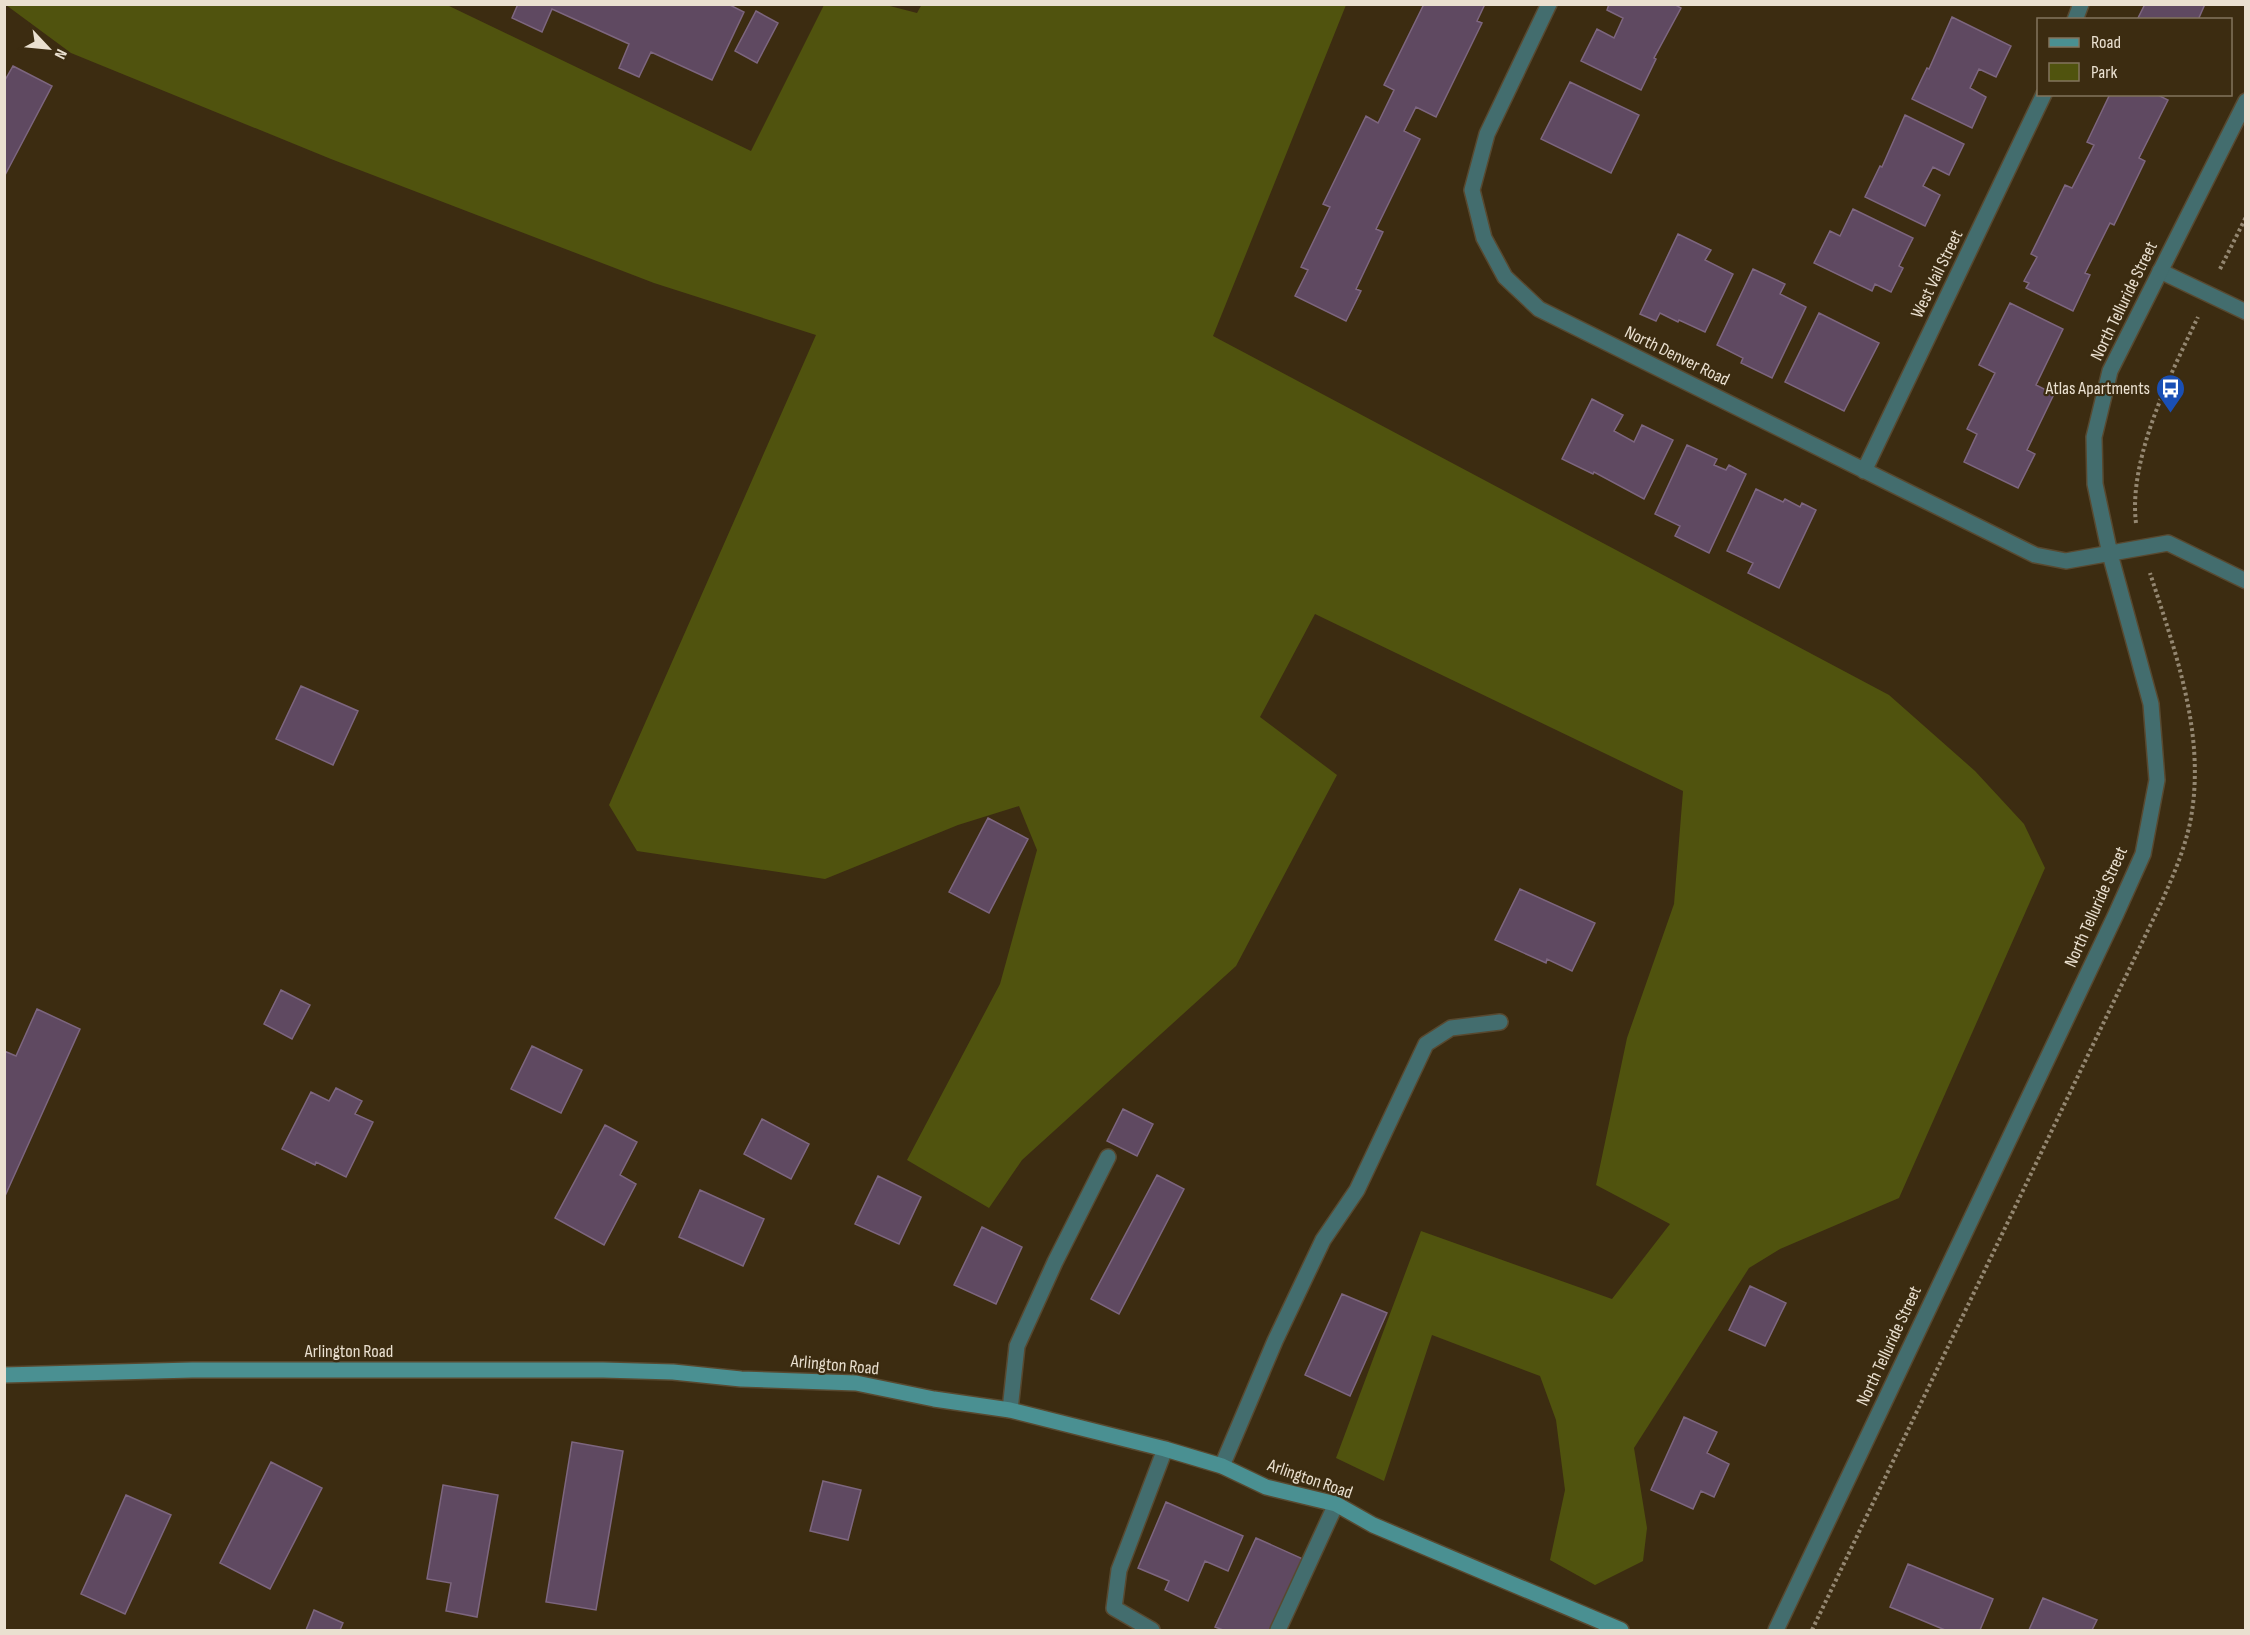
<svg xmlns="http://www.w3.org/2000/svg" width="2250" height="1635" viewBox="0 0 2250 1635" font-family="'Sofia Sans Condensed',sans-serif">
<rect width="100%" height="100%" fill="#3c2c11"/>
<path fill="#50530e" d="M922,4L1346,5L1213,336L1889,695L1975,771L2024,824L2045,868L1899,1198L1780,1249L1749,1268L1634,1448L1647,1528L1643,1561L1595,1585L1550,1560L1565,1490L1556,1420L1540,1376L1432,1335L1384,1481L1336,1458L1421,1231L1612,1299L1670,1224L1596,1185L1627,1038L1674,904L1683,791L1315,614L1260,717L1337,775L1236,966L1022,1160L989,1208L907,1160L1000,984L1037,850L1019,806L958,825L825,879L637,851L609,805L816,335L654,283L331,159L71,53L6,5H447L751,151L824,5H886L917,13Z"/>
<path fill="#5f4961" stroke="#7d667f" stroke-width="1.5" d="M518,4H728L744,12L712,80L651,52L639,77L619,68L629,44L552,9L542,32L512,18Z
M1424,4H1485L1477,21L1482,23L1436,117L1416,107L1404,131L1420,139L1376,229L1383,232L1356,289L1361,291L1346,321L1295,296L1308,270L1301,267L1330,207L1323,204L1366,116L1378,123L1394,90L1384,85Z
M1609,4H1674L1681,8L1654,58L1656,59L1641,90L1581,61L1597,29L1614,38L1623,18L1607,10Z
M2145,4H2205L2198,20H2137Z
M756,11L778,23L757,63L735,51Z
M1952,17L2011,46L1996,77L1979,69L1970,88L1986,97L1972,128L1912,99L1927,68L1929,69Z
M13,66L52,86L4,177V82Z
M1570,82L1639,115L1611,173L1541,139Z
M2110,94H2156L2168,100L2139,158L2145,161L2114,225L2110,223L2085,273L2090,275L2073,311L2026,288L2029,283L2024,281L2037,257L2031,254L2065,185L2072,188L2094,145L2087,142Z
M1905,115L1964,144L1949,175L1933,167L1923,186L1940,195L1925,226L1865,197L1880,166L1882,167Z
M1853,209L1913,238L1899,266L1903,268L1891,292L1875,284L1872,291L1814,263L1830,231L1840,236Z
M1678,234L1711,250L1705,260L1733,274L1705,332L1679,320L1678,322L1660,313L1656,321L1640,314Z
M1753,269L1785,284L1780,294L1806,307L1772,378L1741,363L1743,358L1717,345Z
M2010,303L2063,329L2036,385L2054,394L2027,450L2035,454L2018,488L1964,462L1977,434L1967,429L1995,373L1979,365Z
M1819,313L1879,343L1844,411L1785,382Z
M1592,399L1623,415L1614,431L1634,442L1642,425L1673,440L1644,499L1594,472L1593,474L1562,459Z
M1687,445L1717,459L1714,465L1726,470L1729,465L1746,474L1709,553L1675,536L1680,526L1655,514Z
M1756,489L1783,502L1785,499L1800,507L1802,503L1816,510L1779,588L1748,573L1753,563L1727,551Z
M301,686L358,711L333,765L276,739Z
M988,818L1028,839L989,913L949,892Z
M1520,889L1595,923L1572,971L1547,959L1546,963L1495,940Z
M281,990L310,1005L292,1039L264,1024Z
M37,1009L80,1029L5,1196L4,1051L16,1056Z
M532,1046L582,1070L561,1113L511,1089Z
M336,1088L362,1101L355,1114L373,1122L346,1177L316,1162L315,1165L282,1149L311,1092L329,1101Z
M1123,1109L1153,1124L1137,1156L1107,1141Z
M762,1119L809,1144L791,1179L744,1154Z
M605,1125L637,1142L620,1175L636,1184L604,1245L555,1218Z
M1157,1175L1184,1189L1119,1314L1091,1299Z
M878,1176L921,1197L899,1244L855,1224Z
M700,1190L764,1219L743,1266L679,1237Z
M982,1227L1022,1247L996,1304L954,1285Z
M1750,1286L1786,1303L1765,1346L1729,1330Z
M1342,1294L1387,1313L1350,1396L1305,1375Z
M1684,1417L1717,1432L1707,1453L1729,1464L1714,1497L1701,1491L1693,1509L1651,1490Z
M572,1442L623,1451L596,1610L546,1602Z
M271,1462L322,1488L270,1589L220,1563Z
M823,1481L861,1490L848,1540L810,1531Z
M443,1485L498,1495L477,1617L446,1611L451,1583L427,1579Z
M126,1495L171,1515L125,1614L81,1594Z
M1166,1502L1243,1536L1228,1571L1205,1561L1188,1601L1165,1590L1169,1581L1138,1568Z
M1256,1538L1303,1559L1270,1630H1223L1215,1627Z
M1908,1564L1993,1599L1980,1630H1945L1890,1607Z
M2043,1598L2097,1620L2092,1630H2029Z
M314,1610L343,1623L340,1630H306Z"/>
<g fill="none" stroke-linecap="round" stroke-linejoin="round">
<defs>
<path id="lane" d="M2160,271L2246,312
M1010,1410L1017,1346L1055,1262L1108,1157
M1222,1466L1275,1341L1323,1240L1357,1190L1426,1044L1451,1028L1500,1022
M1152,1630L1114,1608L1119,1570L1165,1449
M1278,1630L1336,1504"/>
<path id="street" d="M1549,4L1487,134L1472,190L1484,238L1505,277L1539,309L2035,555L2066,561L2168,543L2246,581
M2075,20L2081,4
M1864,471L2044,94
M1776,1630L2116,914L2143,854L2157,780L2151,704L2110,554L2095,484L2094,437L2110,371L2246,101"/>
<path id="secondary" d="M4,1375L192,1370H603L673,1372L741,1379L856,1383L934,1399L1010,1410L1165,1449L1222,1466L1266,1487L1336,1504L1373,1525L1621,1630"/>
</defs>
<use href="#lane" stroke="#584930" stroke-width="18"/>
<use href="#street" stroke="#584930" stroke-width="18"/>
<use href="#secondary" stroke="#584930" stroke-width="18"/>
<path stroke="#948771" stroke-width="4" stroke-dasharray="3 3" stroke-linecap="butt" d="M2220,269L2246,217
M2136,523C2128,459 2171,373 2198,317
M1812,1630L2162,901C2173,876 2184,851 2190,823C2207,737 2176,654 2150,573"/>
<use href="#lane" stroke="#436d6e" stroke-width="15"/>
<use href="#street" stroke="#436d6e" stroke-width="15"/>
<use href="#secondary" stroke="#4a9092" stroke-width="15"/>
</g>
<defs>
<symbol id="bus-pin" viewBox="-11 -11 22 30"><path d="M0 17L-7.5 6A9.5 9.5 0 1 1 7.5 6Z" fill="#1a4fb4" stroke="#3c2c11"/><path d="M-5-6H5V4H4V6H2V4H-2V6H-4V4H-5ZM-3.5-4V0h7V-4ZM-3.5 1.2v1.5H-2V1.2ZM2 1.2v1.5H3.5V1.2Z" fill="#fff"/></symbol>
</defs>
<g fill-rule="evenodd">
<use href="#bus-pin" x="2154" y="372" width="33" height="45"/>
</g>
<g text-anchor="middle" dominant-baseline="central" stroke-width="4.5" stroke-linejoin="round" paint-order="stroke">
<g font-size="18" fill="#eae0d0" stroke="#3c2c11">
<text transform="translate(1937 274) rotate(-64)">West Vail Street</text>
<text transform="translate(2124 301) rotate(-64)">North Telluride Street</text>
<text transform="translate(1677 356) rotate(26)">North Denver Road</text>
<text transform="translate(2096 907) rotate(-66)">North Telluride Street</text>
<text transform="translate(1889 1346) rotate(-65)">North Telluride Street</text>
<text x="349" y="1351">Arlington Road</text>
<text transform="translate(835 1365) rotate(5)">Arlington Road</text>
<text transform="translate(1310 1479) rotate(19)">Arlington Road</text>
</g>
<g font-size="18" fill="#eae0d0" stroke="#3c2c11" text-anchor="end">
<text x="2150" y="388">Atlas Apartments</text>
</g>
</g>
<rect width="2250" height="1635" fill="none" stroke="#eae0d0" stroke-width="12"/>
<rect x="2037" y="18" width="195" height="78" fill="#3c2c11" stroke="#82745d" stroke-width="1.5"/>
<rect x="2049" y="38" width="30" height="9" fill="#4a9092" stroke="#82745d" stroke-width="1.5"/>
<text x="2091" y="48" font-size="18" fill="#eae0d0">Road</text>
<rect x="2049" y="63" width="30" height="18" fill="#50530e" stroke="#82745d" stroke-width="1.5"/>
<text x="2091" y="78" font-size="18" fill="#eae0d0">Park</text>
<g transform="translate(48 48) rotate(116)" stroke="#3c2c11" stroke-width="4.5" paint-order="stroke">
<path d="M0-4.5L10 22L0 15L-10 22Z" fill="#eae0d0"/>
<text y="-9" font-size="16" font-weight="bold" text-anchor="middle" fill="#eae0d0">N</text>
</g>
</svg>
